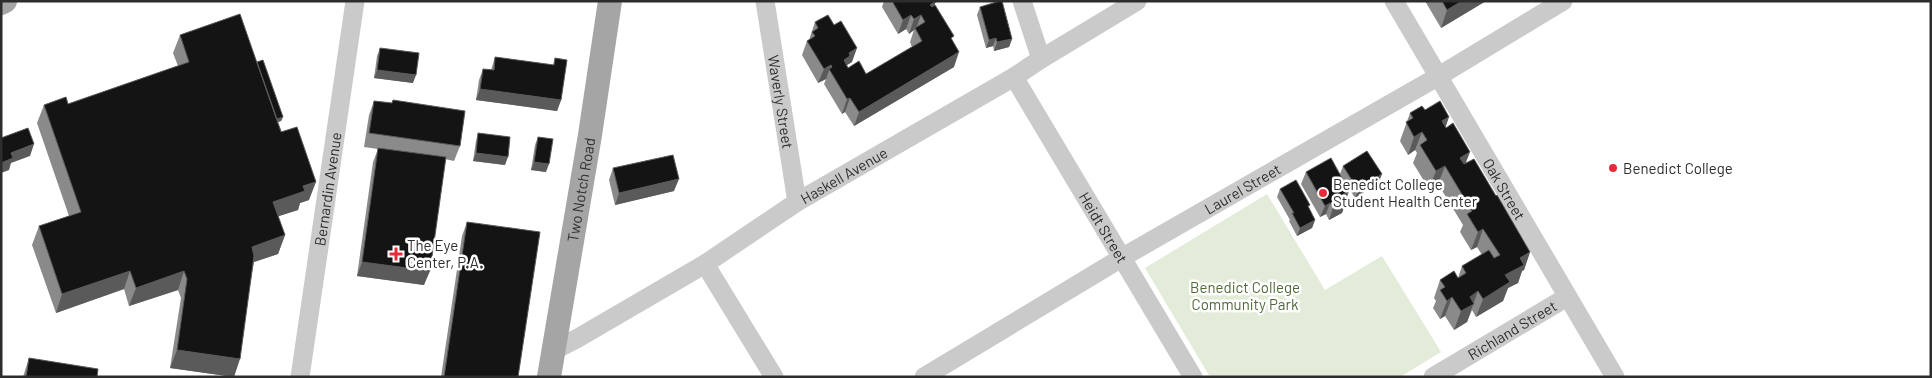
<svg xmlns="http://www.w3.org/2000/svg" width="1932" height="378" viewBox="0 0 1932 378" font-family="Barlow,sans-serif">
<rect width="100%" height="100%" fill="#fff"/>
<path fill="#e3ebd9" d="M1267,194L1325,290L1382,256L1441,352L1400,377H1210L1145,268Z"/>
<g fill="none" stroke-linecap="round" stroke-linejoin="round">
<g stroke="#cacaca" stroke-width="19">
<path id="s1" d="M765,1L797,202"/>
<path d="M1022,1L1041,59"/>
<path id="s2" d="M1394,1L1615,377"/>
<path id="s3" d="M1014,77L1193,377"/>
<path d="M705,264L774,377"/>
<path id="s4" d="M553,351L578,338L705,264L797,202L1014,77L1041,59L1137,1"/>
<path id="s5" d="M300,377L355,1"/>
<path id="s6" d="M924,377L1123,257L1439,76L1563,1"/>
<path id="s7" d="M1433,377L1567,297"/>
</g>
<g stroke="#a5a5a5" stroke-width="24">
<path d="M1,3L5,1"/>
<path id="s8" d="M549,377L590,135L610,1"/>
</g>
</g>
<path fill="#8a8a8a" d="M884,1H936L934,6L952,41L954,67L854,126L845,112L842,114L824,84L826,79L818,83L802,55L807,41L809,40L815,22L852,62L847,65V66L848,68L866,74L912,47L910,42L914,30L909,34L906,29L898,34L882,7Z
M1425,1H1486L1441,28Z
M980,7L1012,39L1009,47L994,51L993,46L986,48L977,15Z
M180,35L257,62L283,117L281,121L278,122L309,200L300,203L298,210L278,216L285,235L278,254L254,262L234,377L170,368L181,298L178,290L129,306L124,289L56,313L32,245L39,226L69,216L37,123L44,105L68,104L178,66L173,53Z
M380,48L413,83L374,78L377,56Z
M495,57L553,65L555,58L561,100L557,111L476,100L479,80L483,69L491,70Z
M393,100L460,146L454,161L445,159L424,285L357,276L373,162L378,149L364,147L369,115L374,101L392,103Z
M1425,110L1446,127L1466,163L1496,196L1530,252L1524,270L1522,271L1518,283L1508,288L1503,301L1476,317L1472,310L1467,322L1454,330L1445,316L1440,319L1433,308L1436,301L1434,298L1440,280L1458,278L1462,266L1482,255L1477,247L1471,250L1460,232L1463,225L1438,184L1429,189L1413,163L1417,153L1415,150L1408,155L1400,141L1410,113Z
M478,133L505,165L473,161L476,141Z
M538,137L546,172L531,170L535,145Z
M1343,166L1379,182L1355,198L1343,179L1346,201L1342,213L1329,220L1326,214L1320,217L1301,184L1306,172L1340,174Z
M613,168L674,191L615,205L609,180Z
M1280,189L1309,208L1315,220L1312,228L1297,236L1289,221L1290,220L1277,197Z
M467,222L518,377H441L462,236Z
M29,358L97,377H23Z"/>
<path fill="#5a5a5a" d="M935,1H936L931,15L930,5Z
M1462,1H1486L1441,28L1447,10Z
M911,15L906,29L898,34L903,20Z
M921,15L916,29L915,28L914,30L909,34L914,19Z
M996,38L993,46L986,48L989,40Z
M1012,39L1009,47L994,51L997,42Z
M857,48L852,62L847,65L845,71L844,60L849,53Z
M959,52L954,67L854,126L859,112Z
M831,65L826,79L818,83L824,69Z
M377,70L416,75L413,83L374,78Z
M480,89L561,100L557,111L476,100Z
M850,98L845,112L842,114L847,99Z
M283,117L281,121L266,126L268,122Z
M1449,117L1443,135L1442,121Z
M1422,132L1415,150L1408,155L1414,137Z
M34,144L30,156L11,163L9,170L1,173V163L11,153Z
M1470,152L1463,170L1460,158Z
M476,153L508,157L505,165L473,161Z
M534,162L549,164L546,172L531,170Z
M1445,166L1438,184L1429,189L1436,171Z
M1382,174L1379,182L1355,198L1358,190Z
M679,179L674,191L615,205L619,193Z
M316,182L309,200L300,203L298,210L267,220L273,202L303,186Z
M1349,191L1342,213L1329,220L1333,208L1342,195Z
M1330,203L1326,214L1320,217L1325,206Z
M1315,220L1312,228L1297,236L1300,228Z
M1483,229L1477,247L1471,250L1478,232Z
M285,235L278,254L245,265L252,247Z
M1530,252L1524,270L1522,271L1518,283L1508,288L1503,301L1476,317L1483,299L1520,258Z
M362,262L430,271L424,285L357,276Z
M130,271L124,289L56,313L62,294Z
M184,271L178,290L129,306L136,288Z
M1478,291L1467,322L1454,330L1461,311L1470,297Z
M1452,297L1445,316L1440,319L1447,301Z
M177,350L240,359L234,377L170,368Z"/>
<path fill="#141414" stroke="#5a5a5a" d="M892,1H935L930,5L932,7L935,5L954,36L951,38L959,52L859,112L850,98L847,99L829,69L832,67L831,65L824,69L807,41L815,36L812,32L818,28L815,22L828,15L834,25L841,21L857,48L849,53L850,56L844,60L848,68L859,61L866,74L922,41L915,28L925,22L921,15L914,19L911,15L903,20Z
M1000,1H1002L1012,39L997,42L996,38L989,40L980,7Z
M1442,1H1462L1447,10Z
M240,14L281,132L297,127L316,182L303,186L305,191L273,202L285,235L252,247L254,256L240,359L177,350L187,279L184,271L136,288L130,271L62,294L39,226L81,212L44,105L66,97L68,104L189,62L180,35Z
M380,48L419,53L416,75L377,70Z
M495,57L554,65L555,58L567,60L561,100L480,89L483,69L494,70Z
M263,60L283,117L277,119L257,62Z
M393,100L465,111L460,146L369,133L374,101L392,103Z
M1440,101L1449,117L1442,121L1446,128L1453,123L1470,152L1460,158L1464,164L1474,159L1496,196L1497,195L1530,252L1520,258L1524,265L1505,275L1510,282L1483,299L1478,291L1470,297L1474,304L1461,311L1452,297L1447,301L1440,290L1445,287L1440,280L1454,271L1458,278L1466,273L1462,266L1489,250L1494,258L1500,255L1483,229L1478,232L1467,214L1472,211L1445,166L1436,171L1420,145L1427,140L1422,132L1414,137L1406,122L1413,118L1410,113L1422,106L1425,110Z
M28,128L34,144L11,153L13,158L1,163V138Z
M478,133L510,137L508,157L476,153Z
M538,137L553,139L549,164L534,162Z
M378,148L446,157L430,271L362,262Z
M1367,151L1382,174L1358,190L1343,166Z
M673,155L679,179L619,193L613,168Z
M1331,158L1349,191L1342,195L1346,201L1333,208L1330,203L1325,206L1306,172Z
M1296,180L1310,205L1308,206L1315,220L1300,228L1292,213H1294L1280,189Z
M467,222L540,232L518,377H444Z
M29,358L98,369L97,377H26Z"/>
<g fill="#e92a39" stroke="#fff" stroke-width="2">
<circle cx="1613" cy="168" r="5"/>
<circle cx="1323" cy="193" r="5"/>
<path d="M393.5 246.5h5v5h5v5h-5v5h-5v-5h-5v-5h5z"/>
</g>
<g text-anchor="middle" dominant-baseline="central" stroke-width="5" stroke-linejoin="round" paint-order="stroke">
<g font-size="15" fill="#2d2d2d" stroke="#fff">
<text stroke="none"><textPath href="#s1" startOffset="102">Waverly Street</textPath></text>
<text stroke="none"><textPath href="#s4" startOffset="340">Haskell Avenue</textPath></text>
<text stroke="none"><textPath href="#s6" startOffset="370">Laurel Street</textPath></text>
<text stroke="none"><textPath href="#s5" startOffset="190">Bernardin Avenue</textPath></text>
<text stroke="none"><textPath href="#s8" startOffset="190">Two Notch Road</textPath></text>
<text stroke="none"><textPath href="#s2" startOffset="218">Oak Street</textPath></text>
<text stroke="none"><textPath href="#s3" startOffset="175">Heidt Street</textPath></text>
<text stroke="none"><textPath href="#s7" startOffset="92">Richland Street</textPath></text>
</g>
<g font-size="15" fill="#2d2d2d" stroke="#fff" text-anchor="start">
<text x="1623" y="168">Benedict College</text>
<text x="1333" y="184">Benedict College<tspan x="1333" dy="17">Student Health Center</tspan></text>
<text x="407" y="245">The Eye<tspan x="407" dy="17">Center, P.A.</tspan></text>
</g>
<g font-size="15" fill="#506939" stroke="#fff">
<text x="1245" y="287">Benedict College<tspan x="1245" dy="17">Community Park</tspan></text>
</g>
</g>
<rect width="1932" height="378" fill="none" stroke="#2d2d2d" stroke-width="5"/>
</svg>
